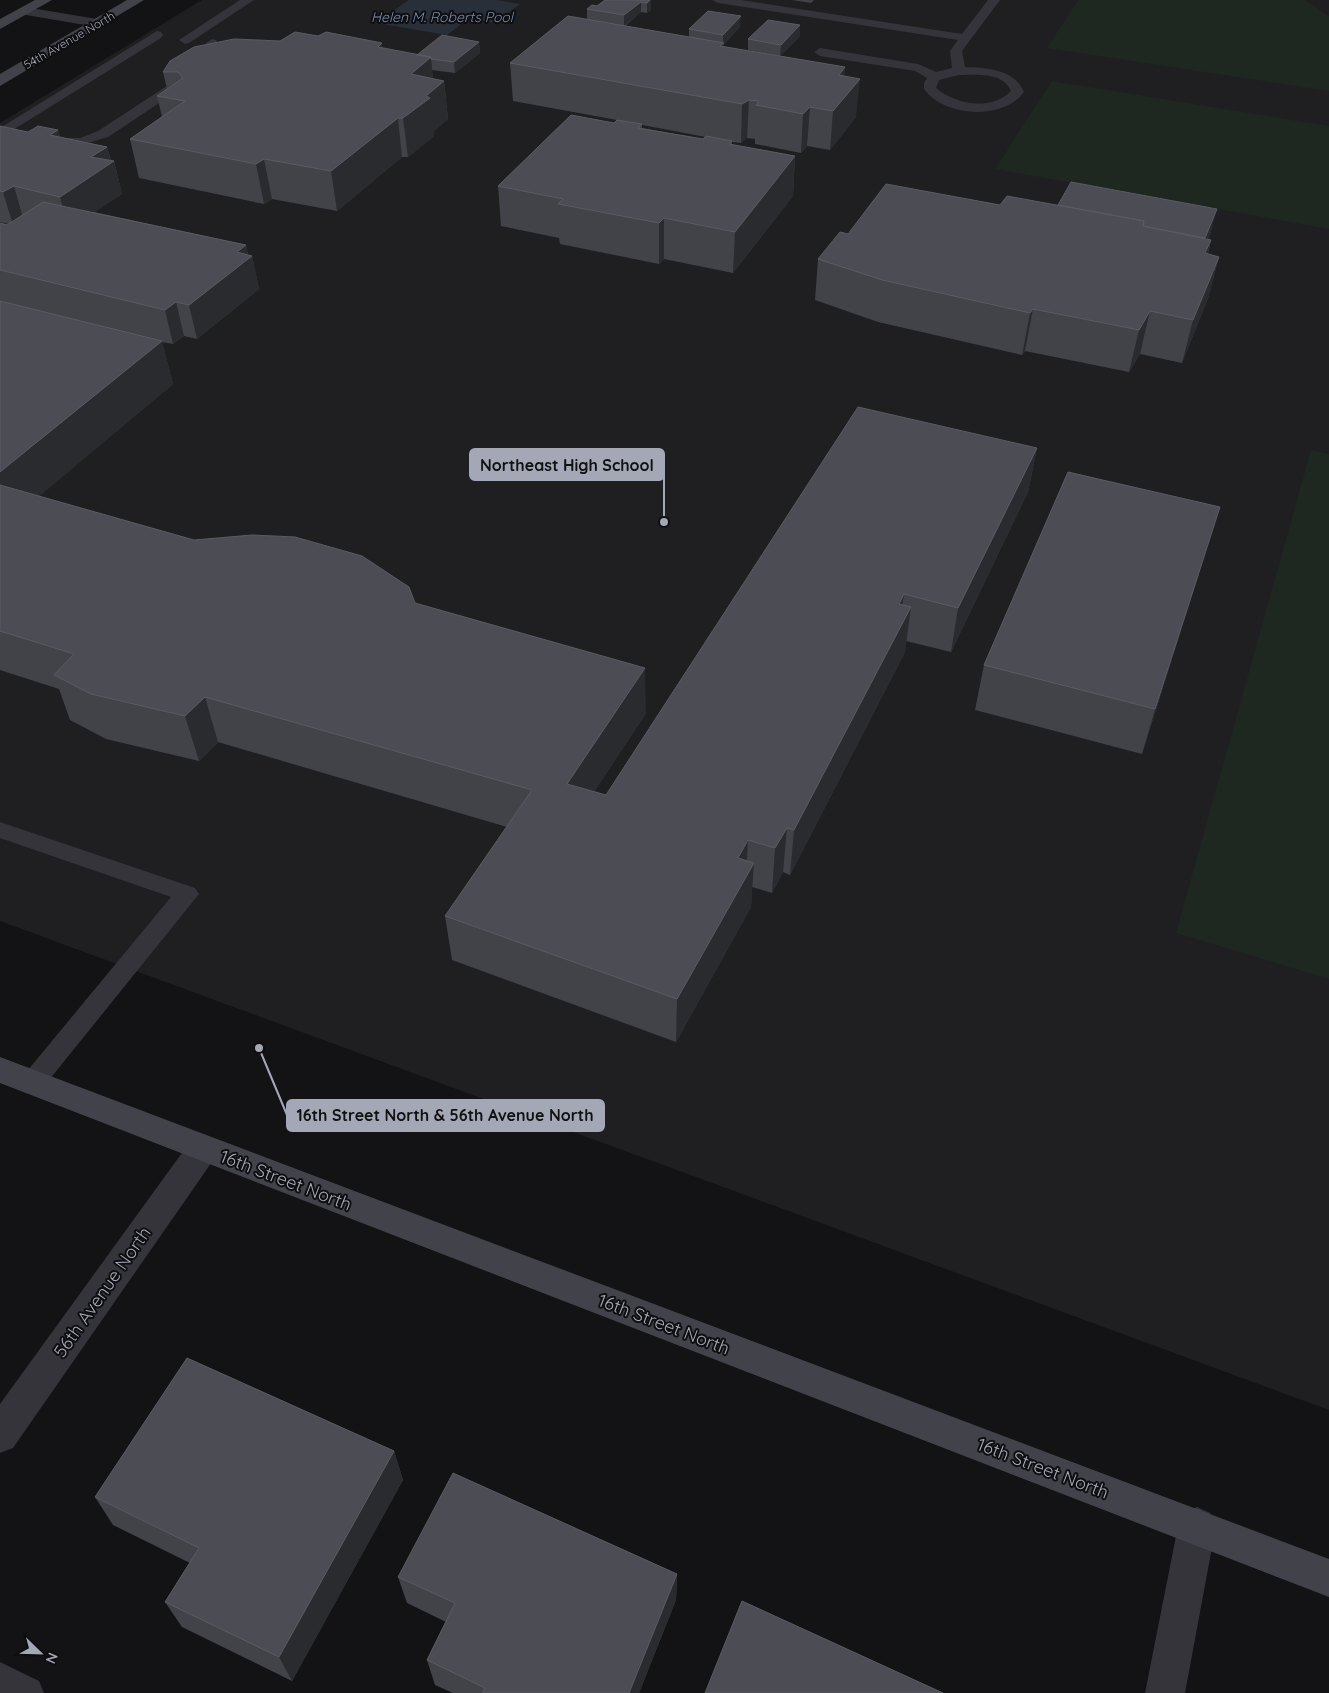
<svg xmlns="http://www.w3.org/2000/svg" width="1329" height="1693" viewBox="0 0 1329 1693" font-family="Quicksand,sans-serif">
<rect width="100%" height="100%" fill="#131315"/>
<path fill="#1f1f22" d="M202,0H1329V1410L0,921V123Z"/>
<path fill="#1f2721" d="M1078,0H1305L1329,16V91L1047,48Z
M1052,81L1329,126V229L995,169Z
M1311,450L1329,454V979L1176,933Z"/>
<path fill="#292f39" d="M409,0H496L520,4L495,23L469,18L447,35L376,23Z"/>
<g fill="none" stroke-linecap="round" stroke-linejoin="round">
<path fill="#34343a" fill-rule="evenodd" d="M240,0H254L189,43L185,44L179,40Z
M712,0H741L962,34L988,0H1000L962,51L965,67C988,68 1014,69 1024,92C1003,121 944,117 924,89V83L927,78L915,71L820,56L814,52L820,48L918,64L936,72L952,68L950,51L958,40L718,3ZM959,75C976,75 1003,72 1011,91C992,111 956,105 936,88L939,80Z
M157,31L161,32L163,35L161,38L0,138V128Z
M212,39L216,40L226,57L224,60L108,137L74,147L54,146L47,142L54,138H80L98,131L213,56L206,43Z
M0,822L195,888L199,894L41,1090L32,1094L23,1090L19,1083L23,1076L171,897L0,838Z
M0,1662L39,1681L44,1693H0Z"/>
<path fill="#34343a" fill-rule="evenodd" d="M25,7L97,19L104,23L97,27L20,14L18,11L20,8Z
M203,1135L214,1139L219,1149L214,1159L13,1448L0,1453V1404L192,1139Z
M1197,1507L1210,1513L1216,1526L1185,1693H1145L1178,1526L1184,1513Z"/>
<path fill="#42424a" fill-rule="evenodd" d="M35,0H52L0,29V19Z
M127,0H144L0,86V74Z
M0,1057L1329,1559V1597L0,1083Z"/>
</g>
<path fill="#414348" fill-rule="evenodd" d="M651,0V10L647,13L641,12L625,26L689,37V29L740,27L724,44V47L845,67L844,76L856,117L830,150L807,146L801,153L755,144V139L747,138L741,143L732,142V145L795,156L793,196L733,273L664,259L659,264L560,244L559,238L501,226L498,186L614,123L617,120L513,101L510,63L587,19V9L597,6ZM642,125L706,137L703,139L642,128Z
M792,0H814L811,3Z
M800,36L780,56L748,50V39Z
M479,42L480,53L455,73L432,70L433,79L444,81L448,119L434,131V136L408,157H402L337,211L272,199L264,204L139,178L130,139L162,117L157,96L167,89L163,72L382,48L417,55Z
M0,126L28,132L58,130L60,137L107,147L111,161H114L122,194L94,212L246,245L248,255L252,256L259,289L197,339L184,336L173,344L162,342L173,384L39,496L415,603L646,713L594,792L606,795L1037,448L1028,492L951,652L906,641L905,652L790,875L783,872L772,893L752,887L751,907L676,1042L452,960L445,916L507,827L218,742L199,761L106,739L70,720L59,689L0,670V223L7,225L9,224L0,222Z
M1000,205H1058L1211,232L1208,239L1211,240L1208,254L1219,257L1208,298L1182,363L1140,354L1129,372L1025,351L1022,355L878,322L815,300L818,259L848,234Z
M1206,551L1142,754L975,710L984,665Z
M394,1451L403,1480L292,1681L182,1627L165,1602L190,1563L113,1525L95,1497Z
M677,1574L676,1600L639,1693H453L435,1685L427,1660L446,1622L407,1603L398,1577Z"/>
<path fill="#2a2b2f" d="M650,0H651V10L647,13V3Z
M641,2V12L624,26V15Z
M741,16L740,27L724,44L723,81L720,46L723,44V35Z
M800,25V36L780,56L781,45Z
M479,42L480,53L455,73L454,62Z
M382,43L386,80L378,47Z
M431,57L434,89L444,81L448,119L434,131V136L408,157L403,118L411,74Z
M845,67L842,100L860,79L856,117L830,150L833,111L839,75Z
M749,100L747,138L741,143L742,104Z
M810,107L807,146L801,153L803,114Z
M398,118L402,157L337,211L331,171Z
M58,130L67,161L50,135Z
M107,147L111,163L114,161L122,194L69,229L60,197L91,157Z
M795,156L793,196L733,273L735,232Z
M264,159L272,199L264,204L256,164Z
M14,186L23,218L13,225L3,192Z
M1217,209L1211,232L1198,264L1204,240Z
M664,218V259L659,264V223Z
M1211,240L1201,281L1205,253Z
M246,245L249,259L252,256L259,289L197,339L189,305L237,252Z
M1219,257L1208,298L1182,363L1193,320Z
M176,302L184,336L173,344L165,310Z
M1033,309L1025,351L1022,355L1030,313Z
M1150,311L1140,354L1129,372L1139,330Z
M162,341L173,384L4,526L0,515V472Z
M1037,448L1028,492L951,652L958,608Z
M1220,507L1206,551L1142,754L1155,709Z
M904,594L899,629L911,607L905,652L790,875L794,830Z
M645,668L646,713L570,829L567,784Z
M205,697L218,742L199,761L185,716Z
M787,828L783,872L772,893L775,848Z
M748,840L746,877L754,863L751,907L676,1042L677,999L738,858Z
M394,1451L403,1480L292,1681L279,1657Z
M677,1574L676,1600L639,1693H629Z"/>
<path fill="#4c4d54" stroke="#5a5b63" d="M605,0H650L647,3L641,2L624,15L587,9L592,5L597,6Z
M708,11L741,16L723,35L689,29Z
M568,16L724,43L720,46L845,67L839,75L860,79L833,111L810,107L803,114L756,105L759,101L749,100L742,104L510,63Z
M768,20L800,25L781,45L748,39Z
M295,32L318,36L326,32L382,43L378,47L431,57L411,74L444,81L426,96L430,98L403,118H398L331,171L264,159L256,164L130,139L185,101L157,96L183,78L178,72H163L170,61L194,47L234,39L280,41Z
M442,35L479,42L454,62L431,59V57L417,55Z
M571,115L614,123L617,120L642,124L638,128L703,139L706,136L732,141L729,144L795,156L735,232L664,218L659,223L558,204L563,199L498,186Z
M0,126L28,132L38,126L58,130L50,135L107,147L91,157L114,161L60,197L14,186L3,192L0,191Z
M1071,182L1217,209L1205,238L1143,226L1144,221L1058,205Z
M886,184L1000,205L1007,196L1144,221L1143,226L1211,240L1205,253L1219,257L1193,320L1150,311L1139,330L1033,309L1030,313L882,280L818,259L840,232L848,234Z
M43,202L246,245L237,252L252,256L189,305L176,302L165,310L0,270V223L7,225Z
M0,301L162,341L0,472Z
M858,407L1037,448L958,608L904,594L899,604L911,607L794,830L787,828L775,848L748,840L738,858L754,863L677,999L445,916L532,790L205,697L185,716L91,694L54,675L74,654L0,631V485L194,540L252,535L295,537L362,556L409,587L415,603L645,668L567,784L606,795Z
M1068,472L1220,507L1155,709L984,665Z
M187,1358L394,1451L279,1657L165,1602L199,1548L95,1497Z
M453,1473L677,1574L629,1693H483L485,1688L427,1660L455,1603L398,1577Z
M742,1601L943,1693H705Z"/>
<g text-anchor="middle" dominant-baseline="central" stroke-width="4" stroke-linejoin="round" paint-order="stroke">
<g font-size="12" fill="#a4a7b6" stroke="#0e0e10">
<text transform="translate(69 40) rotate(-30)">54th Avenue North</text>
</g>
<g font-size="14" font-style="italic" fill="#798fb2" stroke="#0e0e10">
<text x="442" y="17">Helen M. Roberts Pool</text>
</g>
<g font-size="18" fill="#a4a7b6" stroke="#0e0e10">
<text transform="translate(286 1180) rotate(21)">16th Street North</text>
<text transform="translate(102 1292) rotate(-55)">56th Avenue North</text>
<text transform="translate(664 1324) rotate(21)">16th Street North</text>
<text transform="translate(1043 1468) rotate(21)">16th Street North</text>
</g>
</g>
<path fill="none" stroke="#a4a7b6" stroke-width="2" d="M664 522L664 465M259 1048L287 1115"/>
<g fill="#a4a7b6" stroke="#0e0e10" stroke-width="2">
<circle cx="664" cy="522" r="5"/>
<circle cx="259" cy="1048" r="5"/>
</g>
<g fill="#a4a7b6" stroke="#a4a7b6" stroke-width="2">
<rect x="470" y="449" width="194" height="31" rx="5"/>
<rect x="287" y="1100" width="317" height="31" rx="5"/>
</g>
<g font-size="16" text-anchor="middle" font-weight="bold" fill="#111">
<text x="567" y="471">Northeast High School</text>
<text x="445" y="1121">16th Street North &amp; 56th Avenue North</text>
</g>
<g transform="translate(40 1653) rotate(113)" stroke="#0e0e10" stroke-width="4" paint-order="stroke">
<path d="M0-4L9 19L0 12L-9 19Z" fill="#a4a7b6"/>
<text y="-8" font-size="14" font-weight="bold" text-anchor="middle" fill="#a4a7b6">N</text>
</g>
</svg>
